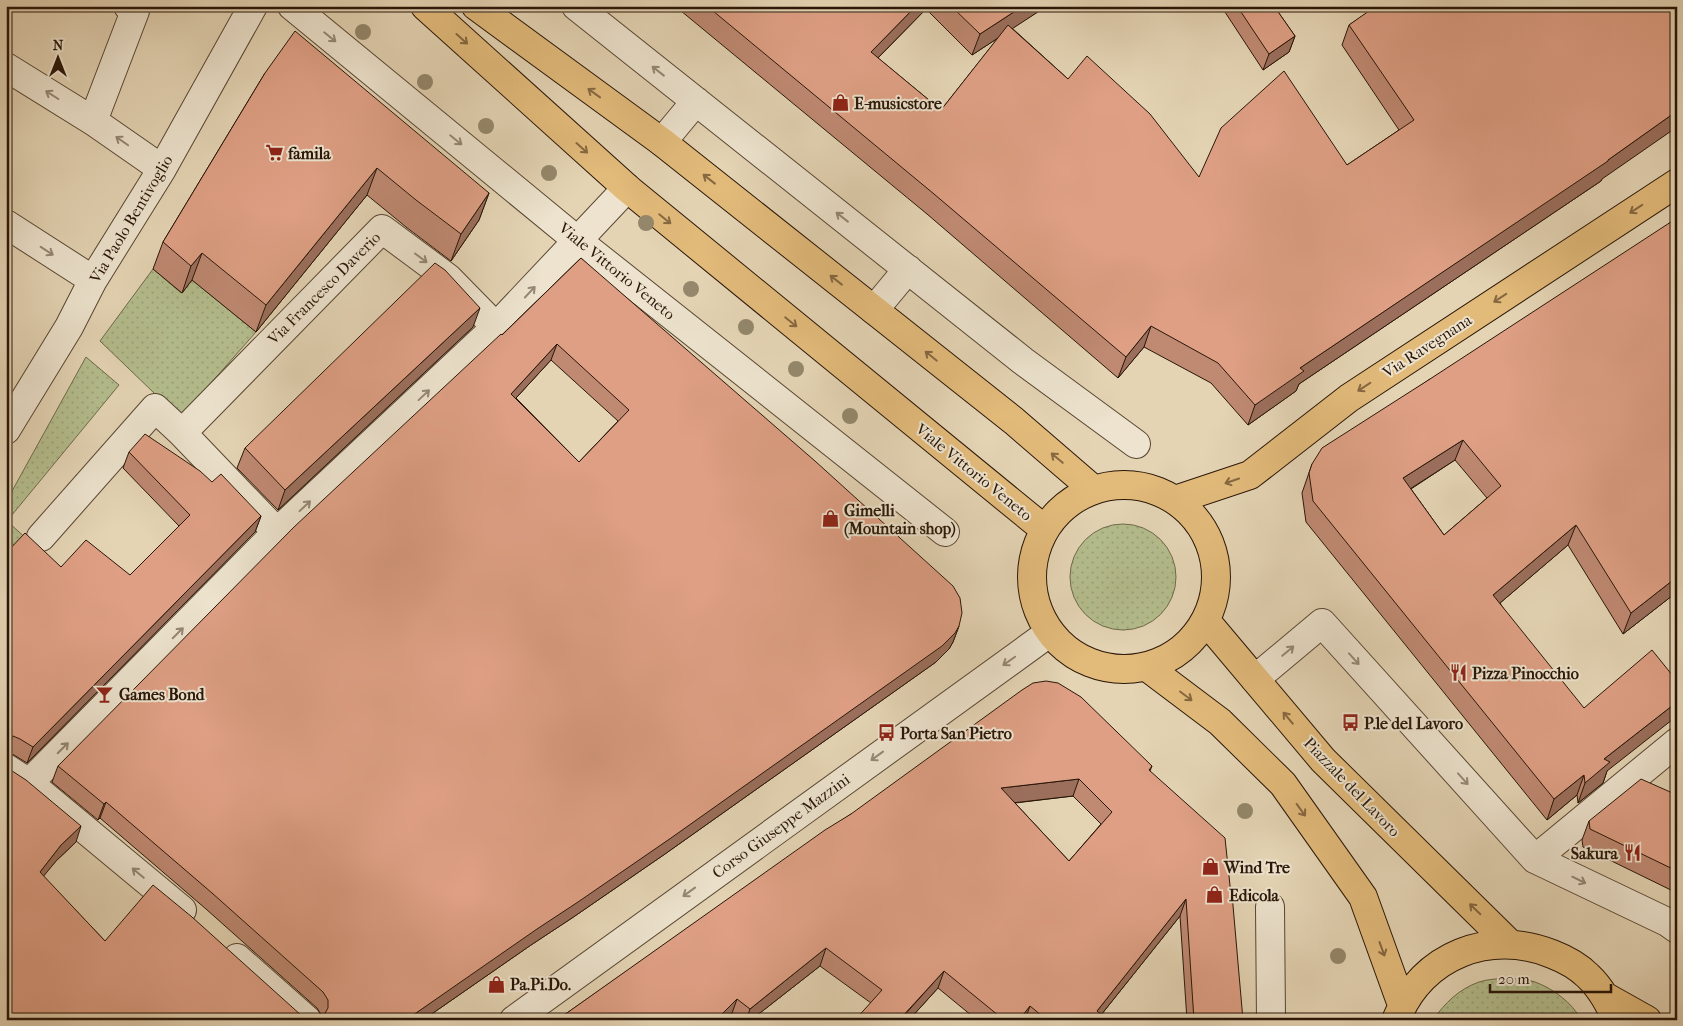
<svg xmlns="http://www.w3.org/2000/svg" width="1683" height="1026" viewBox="0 0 1683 1026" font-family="'IM FELL French Canon',serif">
<defs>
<pattern id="green-dots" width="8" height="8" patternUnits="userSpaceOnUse" patternTransform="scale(1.25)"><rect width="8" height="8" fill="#b4bd8d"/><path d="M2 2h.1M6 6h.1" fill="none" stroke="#9ba278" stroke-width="1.8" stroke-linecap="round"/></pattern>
</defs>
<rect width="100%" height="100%" fill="#e4d4b4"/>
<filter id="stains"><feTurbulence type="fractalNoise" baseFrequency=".004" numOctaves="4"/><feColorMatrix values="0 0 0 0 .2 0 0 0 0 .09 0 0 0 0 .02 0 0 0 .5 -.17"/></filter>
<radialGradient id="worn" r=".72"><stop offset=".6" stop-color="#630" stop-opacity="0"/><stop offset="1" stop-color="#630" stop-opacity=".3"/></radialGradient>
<path fill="url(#green-dots)" stroke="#6e6a4a" d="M153,269L181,293L192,280L256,332L180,418L100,341Z
M86,357L119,385L7,521L64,573L19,549L6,539V502Z
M1070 577a53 53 0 1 1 106 0a53 53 0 1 1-106 0Z
M1507,978C1516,979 1527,979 1535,982C1552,988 1573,1003 1581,1020H1433C1445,1003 1459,989 1479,982C1488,979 1498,979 1507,978Z"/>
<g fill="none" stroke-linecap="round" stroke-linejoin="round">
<defs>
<path id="minor" d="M128,6L135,11L93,121L162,169
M292,6L578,241L945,532
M576,6L1023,361L1136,444
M6,67L93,121
M662,142L696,101
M6,224L93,280
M874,310L908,269
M6,430L69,327L93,280L162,169L253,6
M182,433L382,229L448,278L496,327
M41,537L155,408L182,433L277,532
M1255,679L1322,623L1535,859L1667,922L1677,929
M6,768L29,783L182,910
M29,783L277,532L496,327L627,188
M1535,859L1677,742
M1270,907L1271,1020
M237,958L307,1020
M514,1020L1049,633"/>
<path id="major" d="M425,6L627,188L1044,529
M476,6L662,142L1014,421L1094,490
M1032 577a92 92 0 1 1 184 0a92 92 0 1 1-184 0Z
M1175,500L1250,475L1349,398L1677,183
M1206,621L1323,760L1509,943
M1147,667L1220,722L1283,784L1363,897L1402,1005
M1606,997L1647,1020
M1397,1018C1422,955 1490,929 1552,954C1565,959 1578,966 1588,976C1601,988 1609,1004 1617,1020"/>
</defs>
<use href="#minor" stroke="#584633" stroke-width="30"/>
<use href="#major" stroke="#291608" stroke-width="30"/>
<use href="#minor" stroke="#ede3ce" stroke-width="28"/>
<use href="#major" stroke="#e2ba7a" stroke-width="28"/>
</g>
<g fill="#94876b">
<circle cx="363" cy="32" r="8"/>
<circle cx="425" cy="82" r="8"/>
<circle cx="486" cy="126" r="8"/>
<circle cx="549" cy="173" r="8"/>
<circle cx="646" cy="223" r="8"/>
<circle cx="691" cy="289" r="8"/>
<circle cx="746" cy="327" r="8"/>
<circle cx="796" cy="369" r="8"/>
<circle cx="850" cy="416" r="8"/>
<circle cx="1245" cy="811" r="8"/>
<circle cx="1338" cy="956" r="8"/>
</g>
<path fill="#bf8972" stroke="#291608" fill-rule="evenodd" d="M675,6H1047L1012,28L1068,79L1199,177L1347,165L1399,130L1342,45L1349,25L1374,8L1373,6H1677L1601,181L1299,384L1296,391L1248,425L1211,383L1144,347L1118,378L927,214ZM926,9L972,55L998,38L941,110L878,58Z
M1221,6H1274L1295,36L1289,52L1263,70Z
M265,73L489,193L479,220L451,261L406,227L367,195L256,332L192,280L182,293L153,269L163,242Z
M581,258L959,626L953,642L949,649L936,662L665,854L572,918L531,945L423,1020H6V767L76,842L56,861L43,876L105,941L302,1016L310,1019H318L322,1016L317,1008L206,909L100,818L98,820L52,782L58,766ZM551,360L618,421L579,462L516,398Z
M473,327L278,510L237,468L245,448Z
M1430,379L1677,592L1623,634L1568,545L1500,603L1607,771L1603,783L1578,803L1577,795L1547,820L1306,522L1302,493L1312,464ZM1455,460L1487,498L1444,535L1411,489Z
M129,452L212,482L261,516L255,532L27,763L14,755L7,752L61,567L130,575L179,526L123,468Z
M1152,766L1150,771L1243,1020H1187L1180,916L1101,1015L1108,1020H977L938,988L909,1020H855L871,1003L820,966L751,1020H736L731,1016L727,1020H557L851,814ZM1073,796L1101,824L1069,861L1015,803Z
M1677,795V893L1583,847L1582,840L1589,821Z"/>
<path fill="#9b6f5c" stroke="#291608" d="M916,6H926V9L864,72L871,52Z
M1023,6H1047L972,55L980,34Z
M1295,36L1289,52L1263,70L1269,54Z
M1677,111V127L1602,179L1601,181L1299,384L1296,391L1248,425L1255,405L1300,368L1608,160Z
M377,168L367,195L256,332L266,305Z
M489,193L479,220L451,261L461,234Z
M202,253L192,280L182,293L191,266Z
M480,308L473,327L278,510L285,490Z
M1151,326L1144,347L1118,378L1126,357Z
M557,344L551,360L505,410L511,394Z
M1463,440L1455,460L1396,498L1403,478Z
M261,516L255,532L27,763L33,747Z
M1576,525L1568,545L1486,615L1493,595Z
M1677,577V592L1623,634L1631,613Z
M959,626L953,642L949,649L936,662L665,854L572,918L531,945L423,1020H406Z
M1677,702V716L1607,771L1603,783L1578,803L1585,783L1604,759Z
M13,736L7,752L6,753V738Z
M1584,775L1577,795L1547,820L1554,799Z
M1079,779L1073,796L995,805L1001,788Z
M106,802L100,818L98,820L104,804Z
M81,826L76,842L56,861L34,888L40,872L61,845Z
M1186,899L1180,916L1097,1020V1011Z
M826,948L820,966L751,1020H746L750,1009Z
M944,971L938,988L909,1020H900Z
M737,999L731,1016L727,1020H716Z
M1030,1006L1025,1020H1019Z"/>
<path fill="#de9f84" stroke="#291608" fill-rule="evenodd" d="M707,6H916L871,52L941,110L1008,25L1068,79L1087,56L1150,114L1199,177L1221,128L1284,71L1347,165L1414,120L1349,25L1376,6H1677V111L1608,160V161L1300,368L1304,371L1255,405L1218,363L1151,326L1126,357L934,194Z
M951,6H1023L980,34Z
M1237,6H1274L1295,36L1269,54Z
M295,31L489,193L461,234L416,200L377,168L266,305L202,253L191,266L163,242L265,73Z
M1677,218V577L1631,613L1576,525L1493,595L1584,708L1652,650L1677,681V702L1604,759L1610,762L1585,783L1584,775L1554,799L1313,501L1309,473L1312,464L1322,448L1430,379ZM1463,440L1501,486L1444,535L1403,478Z
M581,258L815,461L953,586L960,598L962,613L959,626L955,633L942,646L671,838L578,902L537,929L406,1020H6V767L26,780L81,826L61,845L40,872L105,941L153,885L192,917L302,1016L310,1019H318L324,1015L328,1008V1000L323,992L212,893L106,802L104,804L58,766L294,527L501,334L502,335ZM557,344L629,410L579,462L511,394Z
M435,263L445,270L480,308L285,490L245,448Z
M145,434L200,471L212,482L221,474L261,516L33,747L20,739L13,736L6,738V553L25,533L61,567L86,540L130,575L190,515L129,452Z
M1046,681L1058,683L1081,697L1152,766L1149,770L1225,838L1231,895L1232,894L1243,1020H1194L1186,899L1097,1011L1108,1020H1047L1030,1006L1019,1020H1004L944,971L900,1019L901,1020H855L882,990L826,948L750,1009L737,999L716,1020H557L825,830L851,814L1022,690L1033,683ZM1079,779L1112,812L1069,861L1001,788Z
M1641,779L1677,795V871L1590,829L1589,821Z"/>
<defs><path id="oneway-shaft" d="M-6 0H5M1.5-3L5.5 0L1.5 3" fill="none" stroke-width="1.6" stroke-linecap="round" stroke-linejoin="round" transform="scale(1.25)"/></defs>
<g stroke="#958775">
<use href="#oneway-shaft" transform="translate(330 37) rotate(39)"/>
<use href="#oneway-shaft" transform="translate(658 71) rotate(-142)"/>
<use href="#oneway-shaft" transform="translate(52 95) rotate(-148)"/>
<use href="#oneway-shaft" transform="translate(456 140) rotate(39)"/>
<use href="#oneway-shaft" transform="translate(122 141) rotate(-145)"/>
<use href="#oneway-shaft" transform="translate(842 217) rotate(-142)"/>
<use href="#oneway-shaft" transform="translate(47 251) rotate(33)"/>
<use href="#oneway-shaft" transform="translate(421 258) rotate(37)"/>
<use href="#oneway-shaft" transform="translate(530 292) rotate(-47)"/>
<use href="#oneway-shaft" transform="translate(424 395) rotate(-43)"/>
<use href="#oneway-shaft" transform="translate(305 506) rotate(-43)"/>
<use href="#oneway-shaft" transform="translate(178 633) rotate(-45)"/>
<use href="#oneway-shaft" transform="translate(1288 651) rotate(-40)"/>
<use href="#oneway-shaft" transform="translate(1354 659) rotate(48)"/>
<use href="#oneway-shaft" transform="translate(1009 661) rotate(145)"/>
<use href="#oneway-shaft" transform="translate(63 748) rotate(-45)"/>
<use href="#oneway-shaft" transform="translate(877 756) rotate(144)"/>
<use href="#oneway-shaft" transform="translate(1463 779) rotate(48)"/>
<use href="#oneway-shaft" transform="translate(138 873) rotate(-140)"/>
<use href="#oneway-shaft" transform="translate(1579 880) rotate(26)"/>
<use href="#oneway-shaft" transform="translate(689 892) rotate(144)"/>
</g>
<g stroke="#866841">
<use href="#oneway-shaft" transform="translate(462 39) rotate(42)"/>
<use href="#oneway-shaft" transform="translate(594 93) rotate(-144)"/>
<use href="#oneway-shaft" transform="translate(582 148) rotate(42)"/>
<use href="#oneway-shaft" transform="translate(709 179) rotate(-142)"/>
<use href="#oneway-shaft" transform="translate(1636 209) rotate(147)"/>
<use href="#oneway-shaft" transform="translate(665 219) rotate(39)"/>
<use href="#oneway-shaft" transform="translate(836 280) rotate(-142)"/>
<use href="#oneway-shaft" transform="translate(1500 298) rotate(147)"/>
<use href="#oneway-shaft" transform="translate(791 322) rotate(39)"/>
<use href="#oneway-shaft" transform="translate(931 356) rotate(-141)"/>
<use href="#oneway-shaft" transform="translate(1364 387) rotate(147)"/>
<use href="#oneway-shaft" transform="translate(1057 458) rotate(-140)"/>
<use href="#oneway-shaft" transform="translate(1232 481) rotate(161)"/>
<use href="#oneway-shaft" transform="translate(1186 696) rotate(37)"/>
<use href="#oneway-shaft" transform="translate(1288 718) rotate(-130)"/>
<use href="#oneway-shaft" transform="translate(1301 810) rotate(54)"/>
<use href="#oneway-shaft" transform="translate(1475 909) rotate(-136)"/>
<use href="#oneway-shaft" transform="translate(1382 949) rotate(70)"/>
</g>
<defs>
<symbol id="shop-bare" viewBox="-9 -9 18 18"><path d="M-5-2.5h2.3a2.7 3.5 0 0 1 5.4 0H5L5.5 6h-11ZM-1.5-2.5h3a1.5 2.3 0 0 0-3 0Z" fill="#8f2418" stroke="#ede3ce" stroke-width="2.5" paint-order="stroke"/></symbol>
<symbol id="supermarket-bare" viewBox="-9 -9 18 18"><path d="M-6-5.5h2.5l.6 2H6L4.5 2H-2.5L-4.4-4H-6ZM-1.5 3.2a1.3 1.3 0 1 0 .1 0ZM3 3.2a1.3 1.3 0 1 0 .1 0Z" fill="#8f2418" stroke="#ede3ce" stroke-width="2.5" paint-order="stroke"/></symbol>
<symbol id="restaurant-bare" viewBox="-9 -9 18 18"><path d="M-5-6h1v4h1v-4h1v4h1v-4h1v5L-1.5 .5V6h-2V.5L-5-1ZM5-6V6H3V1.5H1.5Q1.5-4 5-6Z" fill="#8f2418" stroke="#ede3ce" stroke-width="2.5" paint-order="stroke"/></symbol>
<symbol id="bar-bare" viewBox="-9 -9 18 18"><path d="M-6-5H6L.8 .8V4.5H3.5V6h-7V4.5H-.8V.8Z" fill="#8f2418" stroke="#ede3ce" stroke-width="2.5" paint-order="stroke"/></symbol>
<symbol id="bus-bare" viewBox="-9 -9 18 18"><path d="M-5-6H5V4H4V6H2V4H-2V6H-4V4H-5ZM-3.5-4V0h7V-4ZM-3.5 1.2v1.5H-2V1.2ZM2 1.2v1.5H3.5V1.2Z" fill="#8f2418" stroke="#ede3ce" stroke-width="2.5" paint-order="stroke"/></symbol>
</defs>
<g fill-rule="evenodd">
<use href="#shop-bare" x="828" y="90" width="25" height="25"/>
<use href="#supermarket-bare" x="262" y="140" width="25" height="25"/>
<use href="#shop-bare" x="818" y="506" width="25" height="25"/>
<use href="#restaurant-bare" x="1446" y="660" width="25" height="25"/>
<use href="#bar-bare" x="92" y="682" width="25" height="25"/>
<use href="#bus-bare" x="1338" y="710" width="25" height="25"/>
<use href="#bus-bare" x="874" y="720" width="25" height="25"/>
<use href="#restaurant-bare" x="1620" y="840" width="25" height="25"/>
<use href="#shop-bare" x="1198" y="854" width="25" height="25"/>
<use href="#shop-bare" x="1202" y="882" width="25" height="25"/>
<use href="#shop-bare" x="484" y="972" width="25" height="25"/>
</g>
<g text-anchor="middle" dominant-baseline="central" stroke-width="4" stroke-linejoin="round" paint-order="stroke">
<g font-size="16" font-weight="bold" fill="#291608" stroke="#ede3ce" text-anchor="start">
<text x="854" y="103">E-musicstore</text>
<text x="288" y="153">famila</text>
<text x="844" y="510">Gimelli<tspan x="844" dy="18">(Mountain shop)</tspan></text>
<text x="1472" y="673">Pizza Pinocchio</text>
<text x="119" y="694">Games Bond</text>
<text x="1364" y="723">P.le del Lavoro</text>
<text x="900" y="733">Porta San Pietro</text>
<text x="1618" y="853" text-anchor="end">Sakura</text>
<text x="1224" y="867">Wind Tre</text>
<text x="1229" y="895">Edicola</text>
<text x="510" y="984">Pa.Pi.Do.</text>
</g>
<g font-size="16" fill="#291608" stroke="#ede3ce">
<text transform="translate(131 219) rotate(-59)">Via Paolo Bentivoglio</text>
<text transform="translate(617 271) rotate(39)">Viale Vittorio Veneto</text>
<text transform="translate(324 288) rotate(-45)">Via Francesco Daverio</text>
<text transform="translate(1427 346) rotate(-33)">Via Ravegnana</text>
<text transform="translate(974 472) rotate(39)">Viale Vittorio Veneto</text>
<text transform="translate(1352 787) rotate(46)">Piazzale del Lavoro</text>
<text transform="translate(781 826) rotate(-36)">Corso Giuseppe Mazzini</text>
</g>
</g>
<rect width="1683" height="1026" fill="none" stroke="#e4d4b4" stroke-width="25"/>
<rect x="8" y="8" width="1668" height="1011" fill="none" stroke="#291608" stroke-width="2.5"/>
<rect x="12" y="12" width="1658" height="1001" fill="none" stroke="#291608"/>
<g transform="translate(58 58)" stroke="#ede3ce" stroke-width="4" paint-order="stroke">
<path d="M0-4L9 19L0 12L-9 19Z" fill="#291608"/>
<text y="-8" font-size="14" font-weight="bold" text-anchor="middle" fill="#291608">N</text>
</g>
<path d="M1490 984v8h121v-8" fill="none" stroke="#291608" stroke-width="2.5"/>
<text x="1498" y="984" font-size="15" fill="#291608" stroke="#ede3ce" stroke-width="4" paint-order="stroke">20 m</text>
<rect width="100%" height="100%" filter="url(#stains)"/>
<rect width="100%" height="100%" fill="url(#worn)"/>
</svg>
